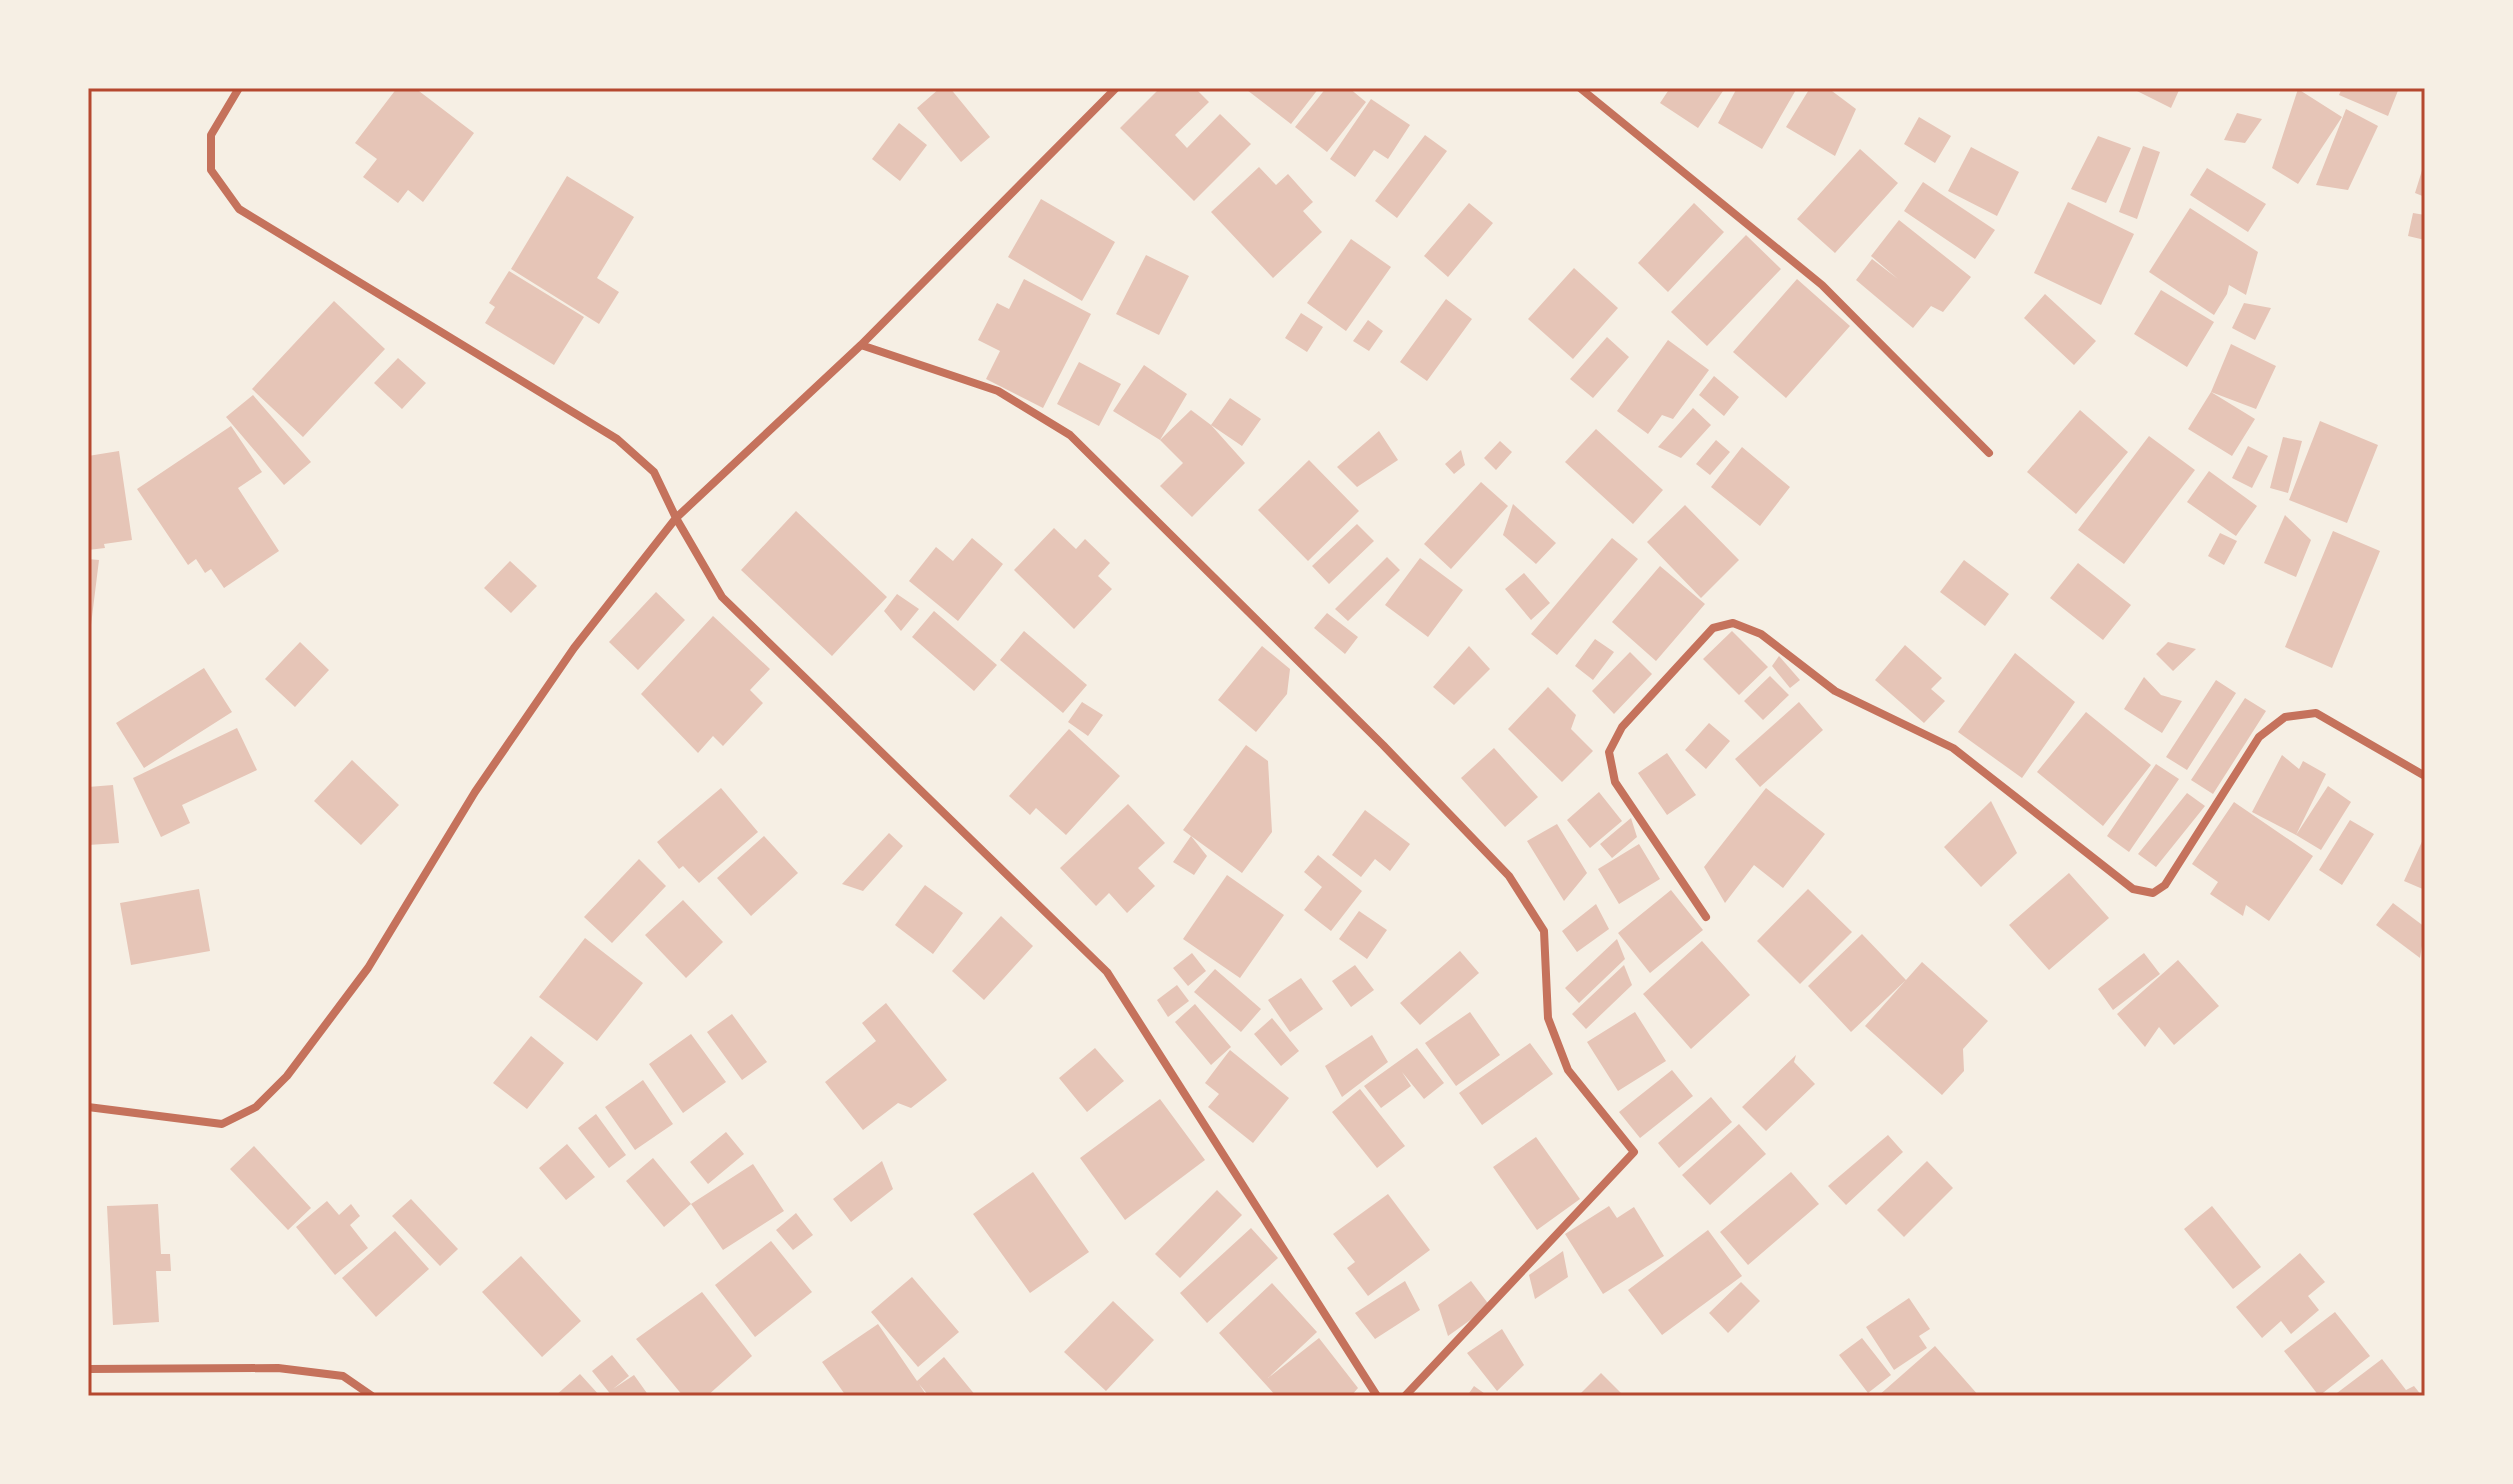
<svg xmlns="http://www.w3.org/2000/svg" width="2513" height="1484" viewBox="0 0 2513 1484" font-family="'Asap Condensed',sans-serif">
<rect width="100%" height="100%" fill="#f6efe4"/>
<path fill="#e6c5b7" d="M397,88H415L474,133L423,202L408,190L398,203L363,177L377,159L355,143Z
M940,88H950L990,137L961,162L917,108Z
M1160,88H1195L1209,102L1175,135L1187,148L1220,114L1251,144L1194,201L1120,128Z
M1248,88H1319L1291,124L1247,90Z
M1326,88H1349L1366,102L1327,152L1295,127Z
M1670,88H1725L1698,128L1660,103Z
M1737,88H1797L1762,149L1718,123Z
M1810,88H1828L1856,109L1835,156L1786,127Z
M2131,88H2180L2171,108Z
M2342,88H2399L2388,116L2339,95Z
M2298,89L2342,117L2298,184L2272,168Z
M1371,99L1410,125L1388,159L1374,150L1355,177L1330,159Z
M2346,109L2378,126L2348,190L2316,185Z
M2237,113L2262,119L2245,143L2224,140Z
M1919,117L1951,136L1935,163L1904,144Z
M899,123L927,145L900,181L872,159Z
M1425,135L1447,151L1397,218L1375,201Z
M2098,136L2131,148L2106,203L2071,189Z
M2143,146L2160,152L2137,219L2119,212Z
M1971,147L2019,172L1997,216L1948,191Z
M1860,149L1898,183L1835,253L1797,219Z
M2424,164L2425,165V197L2415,193Z
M1259,167L1276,185L1288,174L1313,202L1303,211L1322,232L1273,278L1211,212Z
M2207,168L2266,204L2248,232L2190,195Z
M567,176L634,217L597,278L619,292L599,324L511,269Z
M1923,182L1995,230L1975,259L1904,211Z
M1041,199L1115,242L1082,301L1008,257Z
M2068,202L2134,234L2101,305L2034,273Z
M1469,203L1493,223L1448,277L1424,256Z
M1694,203L1724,232L1668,292L1638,263Z
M2190,208L2258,252L2246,295L2229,285L2227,294L2214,315L2149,272Z
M2413,213L2425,215V240L2408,236Z
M1899,220L1971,277L1943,312L1931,306L1913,328L1856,280L1872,259L1898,279L1871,256Z
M1746,235L1781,269L1707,346L1671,312Z
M1351,239L1391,267L1346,331L1307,303Z
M1146,255L1189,276L1159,335L1116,314Z
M1574,268L1618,308L1573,359L1528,319Z
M509,271L584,317L554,365L485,323L495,307L489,303Z
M1024,279L1091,314L1043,408L986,379L1000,351L978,340L997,303L1009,309Z
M1797,279L1850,326L1786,398L1733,352Z
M2161,290L2214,322L2187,367L2134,334Z
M2045,294L2096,341L2074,365L2024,318Z
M1446,299L1472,319L1427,381L1400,362Z
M334,301L385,349L303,437L252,389Z
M2244,303L2271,308L2255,340L2232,328Z
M1301,313L1323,327L1307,352L1285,338Z
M1368,320L1383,331L1369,351L1353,341Z
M1607,337L1629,357L1593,398L1570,379Z
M1668,340L1709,370L1673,419L1662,415L1648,434L1617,411Z
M2231,344L2276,366L2256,409L2211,392Z
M398,358L426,383L402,409L374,383Z
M1079,362L1121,384L1099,426L1057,404Z
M1144,365L1187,394L1160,440L1191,410L1211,425L1230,398L1261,419L1242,446L1211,425L1245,463L1192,517L1160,486L1183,463L1160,440L1113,411Z
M1714,376L1739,397L1724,416L1699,395Z
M2211,392L2255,419L2232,456L2188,429Z
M253,395L311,462L284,485L226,417Z
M1693,408L1711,425L1681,458L1658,447Z
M2080,410L2128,452L2076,514L2027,472Z
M2320,421L2378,445L2347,523L2289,500Z
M231,426L262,472L238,488L279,551L224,588L211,569L205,573L196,559L188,565L137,489Z
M1596,429L1663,490L1633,524L1565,462Z
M1379,431L1398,460L1357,487L1337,467Z
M2149,436L2195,470L2124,564L2078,530Z
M2283,437L2302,441L2288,493L2270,488Z
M1716,440L1730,452L1710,475L1696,464Z
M1500,441L1512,452L1496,470L1484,458Z
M2248,446L2268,456L2252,488L2232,478Z
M1742,447L1790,487L1760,526L1711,487Z
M1461,450L1465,465L1454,474L1445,464Z
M119,451L132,540L104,544L105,548L88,550V456Z
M1309,460L1359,511L1308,561L1258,510Z
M2209,471L2257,506L2236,536L2187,502Z
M1481,482L1508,506L1451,569L1424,544Z
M1513,504L1556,543L1536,564L1503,535Z
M1685,505L1739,560L1701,598L1647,542Z
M796,511L887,597L832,656L741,570Z
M2285,515L2311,540L2296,577L2264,563Z
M1357,524L1374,541L1329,584L1312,566Z
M1054,528L1076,549L1085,539L1110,563L1098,576L1112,589L1074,629L1014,570Z
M2333,531L2380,551L2332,668L2285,647Z
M2220,533L2237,541L2224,565L2208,556Z
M972,538L1003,564L958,621L909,581L936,547L953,561Z
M1612,538L1638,559L1557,655L1531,634Z
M1387,557L1400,570L1348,621L1335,609Z
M1420,558L1463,590L1428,637L1385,605Z
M88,559L99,560L90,633H88Z
M1964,560L2009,594L1985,626L1940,592Z
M510,561L537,586L511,613L484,588Z
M2078,563L2131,605L2103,640L2050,598Z
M1660,566L1705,604L1656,661L1612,622Z
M1524,573L1550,603L1531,620L1505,589Z
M656,592L685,620L638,670L609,642Z
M897,594L919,609L901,631L884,611Z
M934,611L997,665L974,691L912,637Z
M1327,613L1358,637L1345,654L1314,628Z
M713,616L770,669L750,690L763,703L723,746L713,736L698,753L641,694Z
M1024,631L1087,685L1063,713L1000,660Z
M1732,631L1768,667L1739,695L1703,659Z
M1595,639L1614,652L1593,680L1575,666Z
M300,642L329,670L295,707L265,679Z
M2168,642L2196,649L2173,671L2156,654Z
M1905,645L1942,678L1931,689L1945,701L1924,723L1875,680Z
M1262,646L1290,669L1287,694L1256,732L1218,700Z
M1469,646L1490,669L1454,705L1433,687Z
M1630,652L1652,674L1614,714L1592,691Z
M2015,653L2075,702L2022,778L1958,732Z
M1779,656L1800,680L1790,688L1772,666Z
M204,668L232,712L144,768L116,723Z
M1770,676L1789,695L1763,720L1744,701Z
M2144,677L2161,695L2182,701L2162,733L2124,709Z
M2216,680L2236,693L2187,770L2166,757Z
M1548,687L1576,715L1571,729L1593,751L1562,782L1508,729Z
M2245,698L2266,711L2213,794L2191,780Z
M1082,702L1103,715L1088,736L1068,722Z
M1799,702L1823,730L1760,787L1735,759Z
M2086,712L2151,765L2103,826L2037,772Z
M1709,723L1730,741L1706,769L1685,750Z
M237,728L257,770L182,805L190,823L161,837L133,778Z
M1069,729L1120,776L1066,835L1036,808L1030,815L1009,796Z
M1246,745L1268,761L1272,832L1242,873L1191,836L1207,856L1194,875L1173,862L1191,836L1183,830Z
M1494,748L1538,797L1505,827L1461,778Z
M1667,753L1696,795L1667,815L1638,773Z
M2282,755L2299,769L2303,761L2326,774L2296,835L2252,812Z
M352,760L399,805L361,845L314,801Z
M2156,764L2179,779L2129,852L2107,836Z
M113,785L119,843L88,845V787Z
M2328,786L2351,802L2321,850L2296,835Z
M721,788L758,832L699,883L683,866L679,869L657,842Z
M1766,788L1825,834L1783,888L1754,865L1725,903L1704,867Z
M1599,792L1622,821L1590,848L1567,820Z
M2187,793L2205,806L2156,867L2138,854Z
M1991,801L2017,853L1981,887L1944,847Z
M2234,802L2313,856L2269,921L2246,905L2243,916L2210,894L2218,882L2192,864Z
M1128,804L1165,843L1138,868L1155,886L1127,913L1109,893L1096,906L1060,868Z
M1365,810L1410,844L1390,871L1375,859L1361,877L1332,855Z
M1631,818L1637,837L1612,858L1600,844Z
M2350,820L2374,834L2342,885L2319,870Z
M1557,824L1587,873L1564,901L1527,841Z
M889,833L903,846L863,891L842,884Z
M2425,835V890L2404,881Z
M764,836L798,873L751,916L717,878Z
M1639,844L1660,879L1619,904L1598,869Z
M1318,855L1362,891L1331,931L1304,910L1322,887L1304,872Z
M639,859L666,886L612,943L584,917Z
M2069,873L2109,918L2049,970L2009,925Z
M1227,875L1284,915L1240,978L1183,939Z
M925,885L963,913L933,954L895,925Z
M199,889L210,951L131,965L120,903Z
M1808,889L1852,932L1800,984L1757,941Z
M1671,890L1703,930L1650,973L1618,933Z
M683,900L723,942L686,978L645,935Z
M2393,903L2425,927L2420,958L2376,925Z
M1596,904L1609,929L1577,952L1562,931Z
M1359,911L1387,930L1367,959L1339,939Z
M1001,916L1033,946L984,1000L952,971Z
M1862,934L1906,980L1851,1032L1808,986Z
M585,938L643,983L597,1041L539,997Z
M1617,939L1625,959L1579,1003L1565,988Z
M1702,941L1750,995L1691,1049L1643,994Z
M1460,951L1479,973L1420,1025L1400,1003Z
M1192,953L1206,971L1188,986L1173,968Z
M2144,953L2160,974L2113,1010L2098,989Z
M2178,960L2219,1006L2174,1045L2159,1027L2145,1047L2117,1014Z
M1922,962L1988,1021L1963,1049L1964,1071L1942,1095L1865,1026Z
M1355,965L1374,990L1351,1007L1332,981Z
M1624,965L1632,985L1586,1029L1572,1014Z
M1215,969L1261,1009L1241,1032L1194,992Z
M1301,978L1323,1009L1290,1032L1268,1000Z
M1177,985L1189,1001L1168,1017L1157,1000Z
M886,1003L947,1080L911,1108L898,1103L863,1130L825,1082L876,1041L862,1023Z
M1195,1004L1231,1047L1211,1065L1175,1022Z
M1470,1012L1500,1055L1456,1086L1425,1043Z
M1635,1012L1666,1061L1618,1091L1587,1042Z
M732,1014L767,1062L742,1080L707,1032Z
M1272,1018L1299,1051L1281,1066L1254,1034Z
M691,1034L726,1082L683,1113L649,1064Z
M1372,1035L1388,1062L1342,1097L1325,1066Z
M531,1036L564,1063L527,1109L493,1083Z
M1530,1043L1553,1074L1482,1125L1459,1093Z
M1095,1048L1124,1081L1087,1112L1059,1078Z
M1417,1048L1444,1083L1424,1099L1402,1072L1411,1086L1381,1108L1364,1086Z
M1230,1050L1289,1098L1253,1143L1208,1107L1219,1094L1205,1083Z
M1796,1055L1794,1062L1815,1084L1766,1131L1742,1107Z
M1672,1070L1693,1096L1640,1138L1619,1112Z
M643,1080L673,1124L635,1150L605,1107Z
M1360,1089L1405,1146L1377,1168L1332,1112Z
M1711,1097L1732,1122L1679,1168L1658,1143Z
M1160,1099L1205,1160L1125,1220L1080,1158Z
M596,1114L626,1155L609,1168L578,1128Z
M1739,1124L1766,1154L1710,1205L1682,1175Z
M726,1132L744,1154L708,1184L690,1162Z
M1888,1135L1903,1152L1846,1205L1828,1186Z
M1536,1137L1580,1199L1537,1230L1493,1167Z
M567,1144L595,1177L566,1200L539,1168Z
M254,1146L311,1208L288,1230L230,1169Z
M653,1158L691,1204L664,1227L626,1181Z
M882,1161L893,1189L851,1222L833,1199Z
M1927,1161L1953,1188L1904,1237L1877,1210Z
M753,1164L784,1211L723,1250L691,1204Z
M1033,1172L1089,1252L1030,1293L973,1214Z
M1791,1172L1819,1204L1748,1265L1720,1232Z
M1217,1190L1242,1215L1180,1278L1155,1254Z
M1388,1194L1430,1250L1368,1296L1347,1268L1355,1262L1333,1234Z
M411,1199L458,1249L440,1266L392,1216Z
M327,1201L339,1215L351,1204L360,1216L350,1225L368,1248L335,1275L296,1227Z
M158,1204L161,1254H170L171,1271H156L159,1322L113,1325L107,1206Z
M1609,1206L1617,1218L1634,1207L1664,1256L1603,1294L1565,1234Z
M2212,1206L2261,1267L2233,1289L2184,1229Z
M796,1213L813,1235L793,1250L776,1230Z
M1251,1228L1278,1258L1207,1323L1180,1293Z
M1708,1230L1742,1276L1662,1335L1628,1290Z
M395,1231L429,1269L376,1317L342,1278Z
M771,1241L812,1292L755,1337L715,1285Z
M1563,1251L1568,1277L1535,1299L1529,1275Z
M2300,1253L2325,1282L2308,1296L2319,1310L2291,1334L2281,1321L2262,1338L2236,1307Z
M521,1256L581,1321L542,1357L482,1292Z
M912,1277L959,1332L918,1367L871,1312Z
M1405,1281L1420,1310L1375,1339L1355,1313Z
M1471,1281L1490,1306L1448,1336L1438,1305Z
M1741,1282L1760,1301L1728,1333L1709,1313Z
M1272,1283L1317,1332L1268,1378L1319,1338L1358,1388L1351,1396H1276L1219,1333Z
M702,1292L752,1356L707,1396H683L636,1339Z
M1909,1298L1930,1329L1919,1336L1927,1348L1894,1370L1866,1327Z
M1113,1301L1154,1340L1106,1391L1064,1352Z
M2335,1312L2370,1356L2319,1396L2284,1351Z
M878,1324L917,1381L944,1357L976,1396H929L919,1384L927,1396H846L822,1362Z
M1502,1329L1524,1365L1497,1391L1467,1353Z
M1862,1338L1891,1375L1868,1393L1839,1355Z
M1935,1346L1979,1396H1878Z
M612,1355L629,1376L613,1389L634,1375L649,1396H612L592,1371Z
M2382,1359L2406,1390L2414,1386L2422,1396H2333Z
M1601,1373L1624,1396H1578Z
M580,1374L600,1396H555Z
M1474,1386L1488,1396H1467Z"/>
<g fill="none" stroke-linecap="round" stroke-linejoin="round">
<path stroke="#c5725c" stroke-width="8" d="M239,88L211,135V170L239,209L617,439L654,472L676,518L722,597L1107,972L1377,1396
M1580,88L1822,285L1989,453
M861,345L998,391L1070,435L1383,745L1509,876L1544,931L1548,1018L1568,1070L1634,1152L1405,1396
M1706,917L1615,782L1609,752L1622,727L1713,628L1733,623L1761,634L1835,691L1953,748L2133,889L2153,893L2165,885L2259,737L2285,717L2316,713L2425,776
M88,1107L222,1124L256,1107L287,1076L368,968L475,792L574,648L676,518L861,345L1116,88
M88,1369L278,1368L343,1376L372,1396"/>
</g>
<rect width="2513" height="1484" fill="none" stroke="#f6efe4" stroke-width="180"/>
<rect x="90" y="90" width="2333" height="1304" fill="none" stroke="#b5482f" stroke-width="3"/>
</svg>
